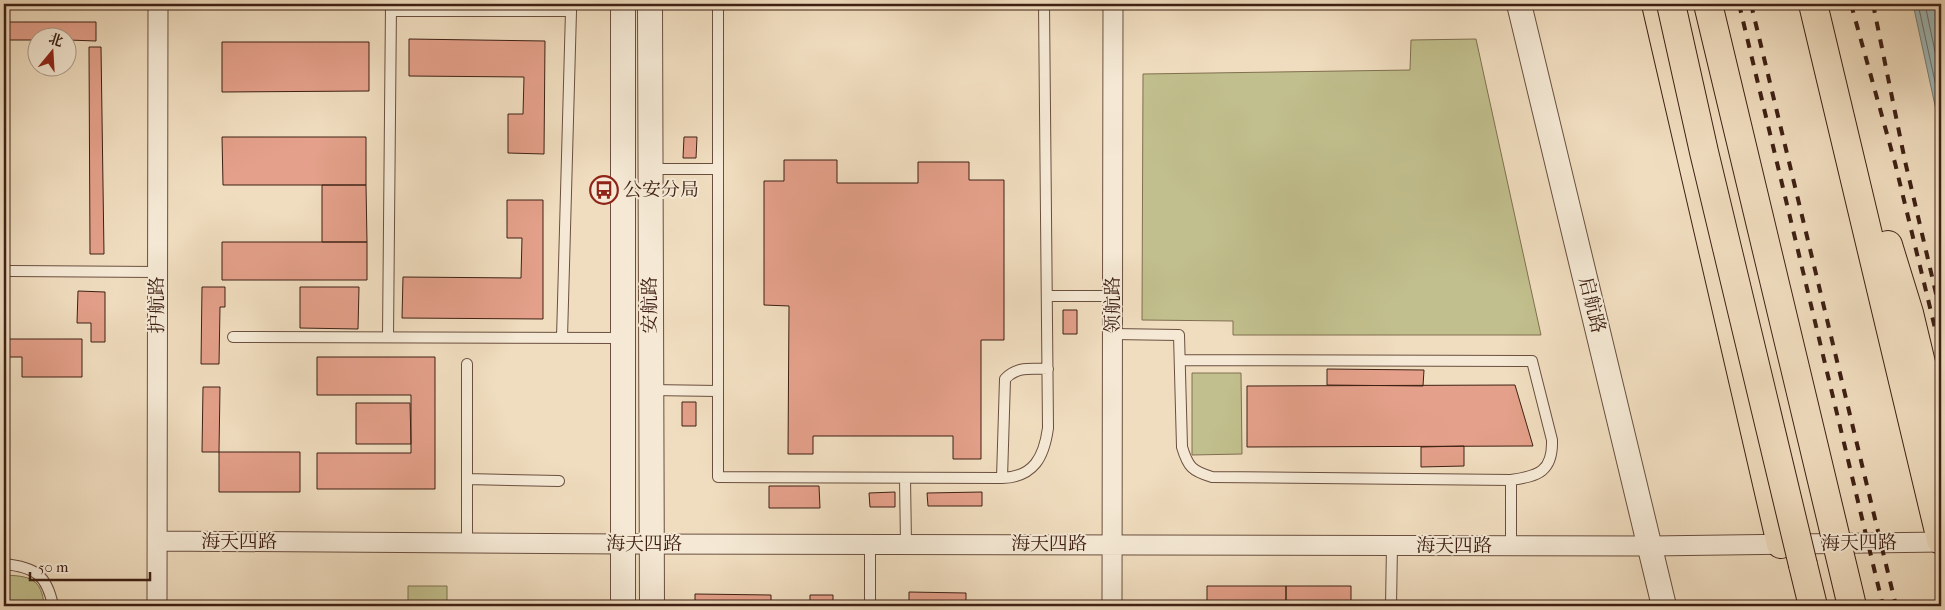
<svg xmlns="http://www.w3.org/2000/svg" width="1945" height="610" viewBox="0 0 1945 610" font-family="'IM FELL French Canon','Noto Serif SC',serif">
<rect width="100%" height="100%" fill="#f0ddbf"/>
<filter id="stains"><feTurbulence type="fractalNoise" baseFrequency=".004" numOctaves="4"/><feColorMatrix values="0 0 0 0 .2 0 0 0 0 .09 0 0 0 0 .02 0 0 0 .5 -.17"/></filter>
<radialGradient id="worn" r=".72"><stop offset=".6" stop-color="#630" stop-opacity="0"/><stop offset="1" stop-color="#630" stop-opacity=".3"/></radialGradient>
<path fill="#c1bf8d" stroke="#807050" d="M1476,39L1541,335H1233V321L1142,320L1143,74L1410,70L1411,40Z
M1192,373H1241L1242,454L1192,455Z
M4,575C29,576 42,578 44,606H4Z
M408,586H447V606H408Z"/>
<path fill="#9ebabb" stroke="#787c78" d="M1913,4H1941V133Z"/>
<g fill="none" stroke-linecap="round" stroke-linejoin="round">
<path stroke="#6e6d68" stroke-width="1" d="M1918,4L1941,109
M1925,4L1941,80"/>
</g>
<path fill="#e4a08a" stroke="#3e2014" d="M4,22H96V41L68,40V38H38V40H4Z
M409,39L545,41L544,154L508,153V114H523L524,77L409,76Z
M222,42H369V91L222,92Z
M89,47H101L104,254H90Z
M222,137H366V185H223Z
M684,137H697L696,158H683Z
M784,160H837V183H918V162H969V180H1004V340H981V459H953V436H813V454H788L789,306L764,305V181H784Z
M322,185H366L367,242H322Z
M507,200H543V319L402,318L403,277L521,278L522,238H507Z
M222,242H367V280H222Z
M202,287H225V307H220L219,364H201Z
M300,287H359L358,329L300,328Z
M78,291L105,292V342H91V323H77Z
M1063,310H1077V334H1063Z
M4,339H82V377H22V357H4Z
M317,357H435V489H317V453H411V395H317Z
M1327,369L1424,370L1423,386L1327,385Z
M1515,385L1533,446L1247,447V386Z
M203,387H220L219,452H202Z
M682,402H696V426H682Z
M356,403H410L411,444H356Z
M1464,446V466L1421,467V447Z
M219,452H300V492H219Z
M769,486H819L820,508H769Z
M895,492V507H870L869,493Z
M982,492V506H928L927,493Z
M1207,586H1286V606H1207Z
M1286,586H1351V606H1286Z
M909,592L966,593V606H909Z
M695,594L771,595V606H695Z
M810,595H833V606H810Z
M1007,604L1049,605V606H1007Z"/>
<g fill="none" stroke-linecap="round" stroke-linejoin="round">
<defs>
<path id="service" d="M718,4V477L1002,478C1034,477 1044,457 1048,428L1044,4
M391,11H571L562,338
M650,169H718
M11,271L157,272
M1047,296H1113
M1113,334L1179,335L1182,447C1188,467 1192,471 1212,477L1511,480V546
M233,337L623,338
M388,337L391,4
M1180,360L1532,361L1552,440C1553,472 1538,476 1511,480
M650,390L718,391
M905,478L906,544
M1002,478L1005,379C1017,366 1031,369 1048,369
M467,479L559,481
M467,543V364
M870,544V606
M4,564C35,567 47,575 53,606
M1391,606L1392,545"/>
<path id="minor" d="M157,541L623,544L1651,546L1941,542
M157,606L158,4
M1112,606L1113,4"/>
<path id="tertiary" d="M623,4V606
M650,4L652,606
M1519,4L1664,606"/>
<path id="trunk" d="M1656,4L1781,544
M1813,4L1941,540
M1888,245L1909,313L1941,446
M1803,565L1813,606"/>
</defs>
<use href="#service" stroke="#6a4f3f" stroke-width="12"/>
<use href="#minor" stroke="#6a4f3f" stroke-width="21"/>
<use href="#tertiary" stroke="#6a4f3f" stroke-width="26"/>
<use href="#trunk" stroke="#3e2014" stroke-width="30"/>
<use href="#service" stroke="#f5e9d5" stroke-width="10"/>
<use href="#minor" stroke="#f5e9d5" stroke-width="19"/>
<use href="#tertiary" stroke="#f5e9d5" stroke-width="24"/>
<use href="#trunk" stroke="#f0ddbf" stroke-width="28"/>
<path stroke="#3e2014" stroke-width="4" stroke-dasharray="9 9" stroke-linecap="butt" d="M1739,4L1883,606
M1751,4L1896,606
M1851,4L1895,163L1941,353
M1873,4L1905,161L1941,315"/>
<defs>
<path id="trunk-bridge" d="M1671,4L1704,152L1803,565
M1708,4L1852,606"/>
</defs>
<use href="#trunk-bridge" stroke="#3e2014" stroke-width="30" stroke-linecap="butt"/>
<use href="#trunk-bridge" stroke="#f0ddbf" stroke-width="28"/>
</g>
<defs>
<symbol id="bus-ring" viewBox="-11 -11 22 22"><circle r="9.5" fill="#f5e9d5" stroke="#8f2418" stroke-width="1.5"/><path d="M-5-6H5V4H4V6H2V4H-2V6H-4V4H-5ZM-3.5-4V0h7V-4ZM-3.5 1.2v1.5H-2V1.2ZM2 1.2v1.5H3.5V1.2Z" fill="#8f2418"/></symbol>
</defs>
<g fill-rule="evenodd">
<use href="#bus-ring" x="588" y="174" width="32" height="32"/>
</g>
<g text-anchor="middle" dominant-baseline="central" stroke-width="4" stroke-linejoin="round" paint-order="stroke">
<g font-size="19" fill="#3e2014" stroke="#f5e9d5" text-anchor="start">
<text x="623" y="190">公安分局</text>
</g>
<g font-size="19" fill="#3e2014" stroke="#f5e9d5">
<text transform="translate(157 305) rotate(-90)">护航路</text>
<text transform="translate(650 305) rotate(-90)">安航路</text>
<text transform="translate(1113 305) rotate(-90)">领航路</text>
<text transform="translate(1592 305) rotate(76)">启航路</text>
<text x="239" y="542">海天四路</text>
<text transform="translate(1859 543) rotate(-1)">海天四路</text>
<text x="644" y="544">海天四路</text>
<text x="1049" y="544">海天四路</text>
<text x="1454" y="546">海天四路</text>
</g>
</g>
<rect width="1945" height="610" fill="none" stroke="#f0ddbf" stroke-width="20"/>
<rect x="5" y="5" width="1935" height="600" fill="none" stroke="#3e2014" stroke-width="2.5"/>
<rect x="10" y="10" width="1925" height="590" fill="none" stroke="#3e2014"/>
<g transform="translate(52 52) rotate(18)"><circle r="24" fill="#f5e9d5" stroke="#ac9988"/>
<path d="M0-4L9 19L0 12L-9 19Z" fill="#8f2418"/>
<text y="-8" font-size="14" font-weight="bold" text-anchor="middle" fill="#3e2014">北</text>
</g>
<path d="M30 572v8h120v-8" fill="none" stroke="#3e2014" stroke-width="2.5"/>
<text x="38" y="572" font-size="15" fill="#3e2014" stroke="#f5e9d5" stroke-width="4" paint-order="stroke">50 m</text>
<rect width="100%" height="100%" filter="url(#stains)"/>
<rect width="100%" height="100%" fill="url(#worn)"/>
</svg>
